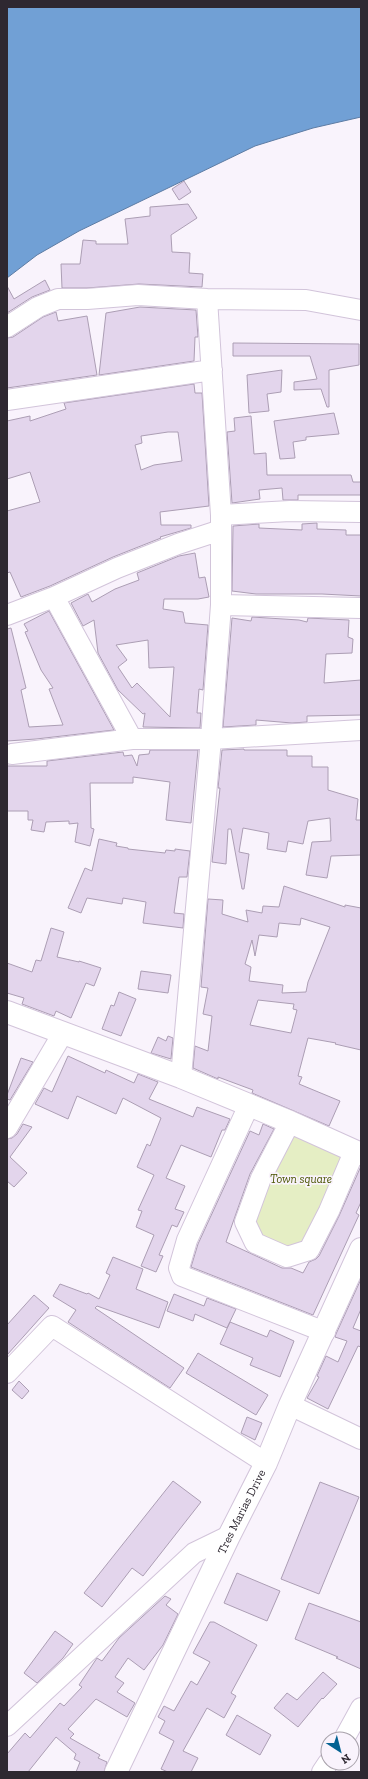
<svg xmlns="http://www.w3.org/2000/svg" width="368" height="1779" viewBox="0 0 368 1779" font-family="'Zilla Slab',serif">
<rect width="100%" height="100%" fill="#f9f3fc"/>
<path fill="#e5eec4" d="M281,1129L352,1157L308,1251L254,1244L259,1179Z"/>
<path fill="#71a0d5" stroke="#5d7ca4" d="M7,7H361V117L313,128L255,146L79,231L37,255L7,278Z"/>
<path fill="#e3d5ec" stroke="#ac9eb4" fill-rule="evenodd" d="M184,181L191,192L179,200L172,189Z
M188,204L197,218L171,235L172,252L190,253L189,273L203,274L202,287L139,284L87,288H62L61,264H80L83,240L96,241V244H128L125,219L150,216V207Z
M45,280L50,290L32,297L7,313V286L14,299Z
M140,307L196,310L198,337H195L194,361L99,375L106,313Z
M56,312L58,321L87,316L97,375L7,388V338L13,337L43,317Z
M233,343L359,344V365L329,370V407H327L321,389L294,390V382L317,379L310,356H233Z
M282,370L281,392L267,394L269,411L249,413L247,375Z
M194,384L195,393H202L209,506L160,512L161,525H191V528L160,537L161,538L113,557L50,586L21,597L10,572L7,573V511L40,502L30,472L7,479V421L30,416V421L66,409L64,403ZM168,432H178L182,461L154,465L141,470L135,445L142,443L141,436Z
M334,413L339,434L306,437V440L293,442L295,458L280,459L274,421Z
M251,416L254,454L266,453L267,475H351L353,482H361V495H298V500H283L282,488L259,490L260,499L232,503L227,432L235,431L234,418Z
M317,523V529L346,530V535H361V596L322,594H256L232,591L233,526L259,524V528L302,530V524Z
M195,553L199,578L205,577L209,597L198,599H164L163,609L183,612L185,623L208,625L203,690L199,689L197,713H201L200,728L143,727L145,713L143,714L118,690L98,653L94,620L83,626L71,603L88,594L92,602L115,589L139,580L137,573L179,556ZM148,640L149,668L174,667L170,717L137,683L132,688L118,667L127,660L116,645Z
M49,611L114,730L36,739L7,741V629L11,628L26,688L21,690L29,727L63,725L49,689L53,688L41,670L25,632L28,631L24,624Z
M252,617L299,620L307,622L308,618L349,620L348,637L353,639L352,653L326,654L324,683L361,680V715L307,716V722L292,723L256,720V725L223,727L232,618L251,621Z
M244,749V750H287V756H312V767H328V790L358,799L356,820H361V855L331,856L327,878L306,875L312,842L331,841L330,818L308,821L303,844L288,841L286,852L267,849L269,833L243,828L239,852L249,854L244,889H242L231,829H228L226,864L212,862L220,788H218L222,750Z
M150,750H198L191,823L166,820L170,782L133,777V783H90L91,828L94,829L90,846L75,842L78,823L69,824V821L46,822L44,832L31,830L33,820H28V811H7V766H47V761L123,752L124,756L132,755L137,766L139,755L149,754Z
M99,839L117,843L116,846L128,848V849L165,853L166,850L175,851V849L190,851L187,877H179L174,913L184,914L183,928L143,923L146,902L123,898L122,904L87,898L81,913L68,908L85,868L92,871Z
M284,886L345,907V905L361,908V1050L335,1044L336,1043L308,1038L298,1076L302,1077L299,1084L340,1101L329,1126L252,1093L253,1090L218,1077V1079L193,1068L195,1046L208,1051L212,1016L203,1014L208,988L201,987L208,899L223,900L222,914L248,922L246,910L262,913L263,906L279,907ZM301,918L330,927L308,982L306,992L282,993L283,985L249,981L251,967L245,964L252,940L255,956L259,935L277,937L279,923L300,925ZM258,1000L294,1004L293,1009L297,1010L291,1033L250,1025Z
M51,928L64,932L57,957L79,962V961L101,968L94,986L86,983L71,1018L56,1011L54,1016L22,1004L24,998L7,993V963L32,972L36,960L41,961Z
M141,971L171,975L168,993L138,989Z
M119,992L136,999L121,1036L102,1029L111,1005L114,1006Z
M168,1036L173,1038L171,1059L151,1053L158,1037L166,1041Z
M68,1056L105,1073L106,1070L134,1083L138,1074L158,1082L149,1099L193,1117L197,1107L230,1119L225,1130H222L211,1157L181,1145L166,1178L185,1186L175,1209L184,1212L177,1227L172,1225L159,1255L163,1256L156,1272L141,1266L154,1235L136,1227L142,1211L138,1210L154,1175L137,1167L147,1144L150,1146L161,1118L123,1098L116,1114L77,1096L68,1119L35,1104L44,1088L52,1092Z
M21,1058L33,1062L10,1100L7,1099V1095Z
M23,1124L32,1127L10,1157L27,1173L14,1187L7,1181V1139L12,1138L17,1134Z
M263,1124L274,1129L250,1174L226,1242L282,1268H291L303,1273L309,1262L316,1259L319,1256L339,1216L361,1166V1202L356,1213L359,1215L313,1315L191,1267L198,1244L250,1131L259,1135Z
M113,1257L143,1269L136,1289L168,1302L159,1328L97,1306L95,1308L184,1368L170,1388L68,1322L76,1310L53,1296L60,1284L87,1294L88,1293L99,1299L110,1275L106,1273Z
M361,1279V1309L353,1328L361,1331V1347L358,1346L328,1409L307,1398L319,1377L317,1376L326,1356L338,1362L347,1341L335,1337L336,1334Z
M174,1294L204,1306L207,1298L236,1309L227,1328L195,1314L193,1321L167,1311Z
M34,1295L49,1308L7,1355V1325Z
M230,1322L267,1337L270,1330L294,1341L280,1377L250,1365L253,1358L220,1344Z
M198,1353L268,1395L256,1415L186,1373Z
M19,1381L29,1391L22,1399L12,1390Z
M247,1417L262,1423L255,1440L241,1433Z
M173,1481L201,1502L143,1576L132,1568L102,1607L84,1593Z
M320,1482L359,1497L319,1594L281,1579Z
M237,1573L280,1591L267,1621L224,1603Z
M165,1596L171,1599L166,1605L178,1614L163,1645L144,1670L128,1658L115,1677L124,1683L117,1692L135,1703L127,1717L96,1699L68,1729L74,1734L70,1738L100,1755L98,1758L107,1762L104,1772H76L80,1762L74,1759L76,1754L56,1737L28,1772H7V1754L25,1733L30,1738L60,1703L64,1706L82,1687L79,1685L97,1658L102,1661L119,1638Z
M309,1603L361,1622V1669L336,1658L338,1657L295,1639Z
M210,1622H214L257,1645L231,1693L236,1696L224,1718L207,1708L183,1751L198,1758L191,1772H168L161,1769L174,1741L159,1733L165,1721L158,1717L164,1706L174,1711L191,1681L197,1685L210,1662L193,1653Z
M55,1631L73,1644L63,1658L37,1683L24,1673Z
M323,1672L337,1684L323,1699L322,1698L298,1727L274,1708L287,1693L297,1700Z
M237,1715L271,1735L260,1755L226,1735Z"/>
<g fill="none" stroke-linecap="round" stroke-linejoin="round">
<defs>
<path id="minor" d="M7,327L38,307L58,299H87L138,295L207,299L306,300L361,310
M7,400L212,370
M221,515L290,511L361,512
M54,597L132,739H211L361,730
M221,605L361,608
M7,615L54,597L117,568L178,544L221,530
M12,754L132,739
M181,1077L211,739L221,605V515L207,299
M249,1105L187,1240L179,1268L182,1276L325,1332
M290,1122L261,1178L245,1222L255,1243L287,1257L309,1250L329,1211L354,1152
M7,1128L63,1033
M7,1373L52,1326L266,1463
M290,1405L361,1439
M7,1726L194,1553L229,1536
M344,1739L361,1708
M322,1772L328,1763"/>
<g id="major">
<path d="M7,1012L181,1077L290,1122L361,1154"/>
<path id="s1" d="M116,1772L229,1536L266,1463L290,1405L361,1249"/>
</g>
</defs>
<use href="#minor" stroke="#d2c4da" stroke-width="22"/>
<use href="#major" stroke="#d2c4da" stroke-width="24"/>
<use href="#minor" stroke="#fff" stroke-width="20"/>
<use href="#major" stroke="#fff" stroke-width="22"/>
</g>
<g text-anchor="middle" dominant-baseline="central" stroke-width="3.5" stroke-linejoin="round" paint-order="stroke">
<g font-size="12" font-style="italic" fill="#4b5602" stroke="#f9f3fc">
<text x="301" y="1179">Town square</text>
</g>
<g font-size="12" fill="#2e2831" stroke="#f9f3fc">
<text stroke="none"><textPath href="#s1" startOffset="289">Tres Marias Drive</textPath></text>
</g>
</g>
<rect width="368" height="1779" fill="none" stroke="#2e2831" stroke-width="16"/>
<g transform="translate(340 1751) rotate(144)"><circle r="19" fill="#f9f3fc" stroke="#a8a2ab"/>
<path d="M0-3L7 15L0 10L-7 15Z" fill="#046292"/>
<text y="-6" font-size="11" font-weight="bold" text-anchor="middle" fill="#2e2831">N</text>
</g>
</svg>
